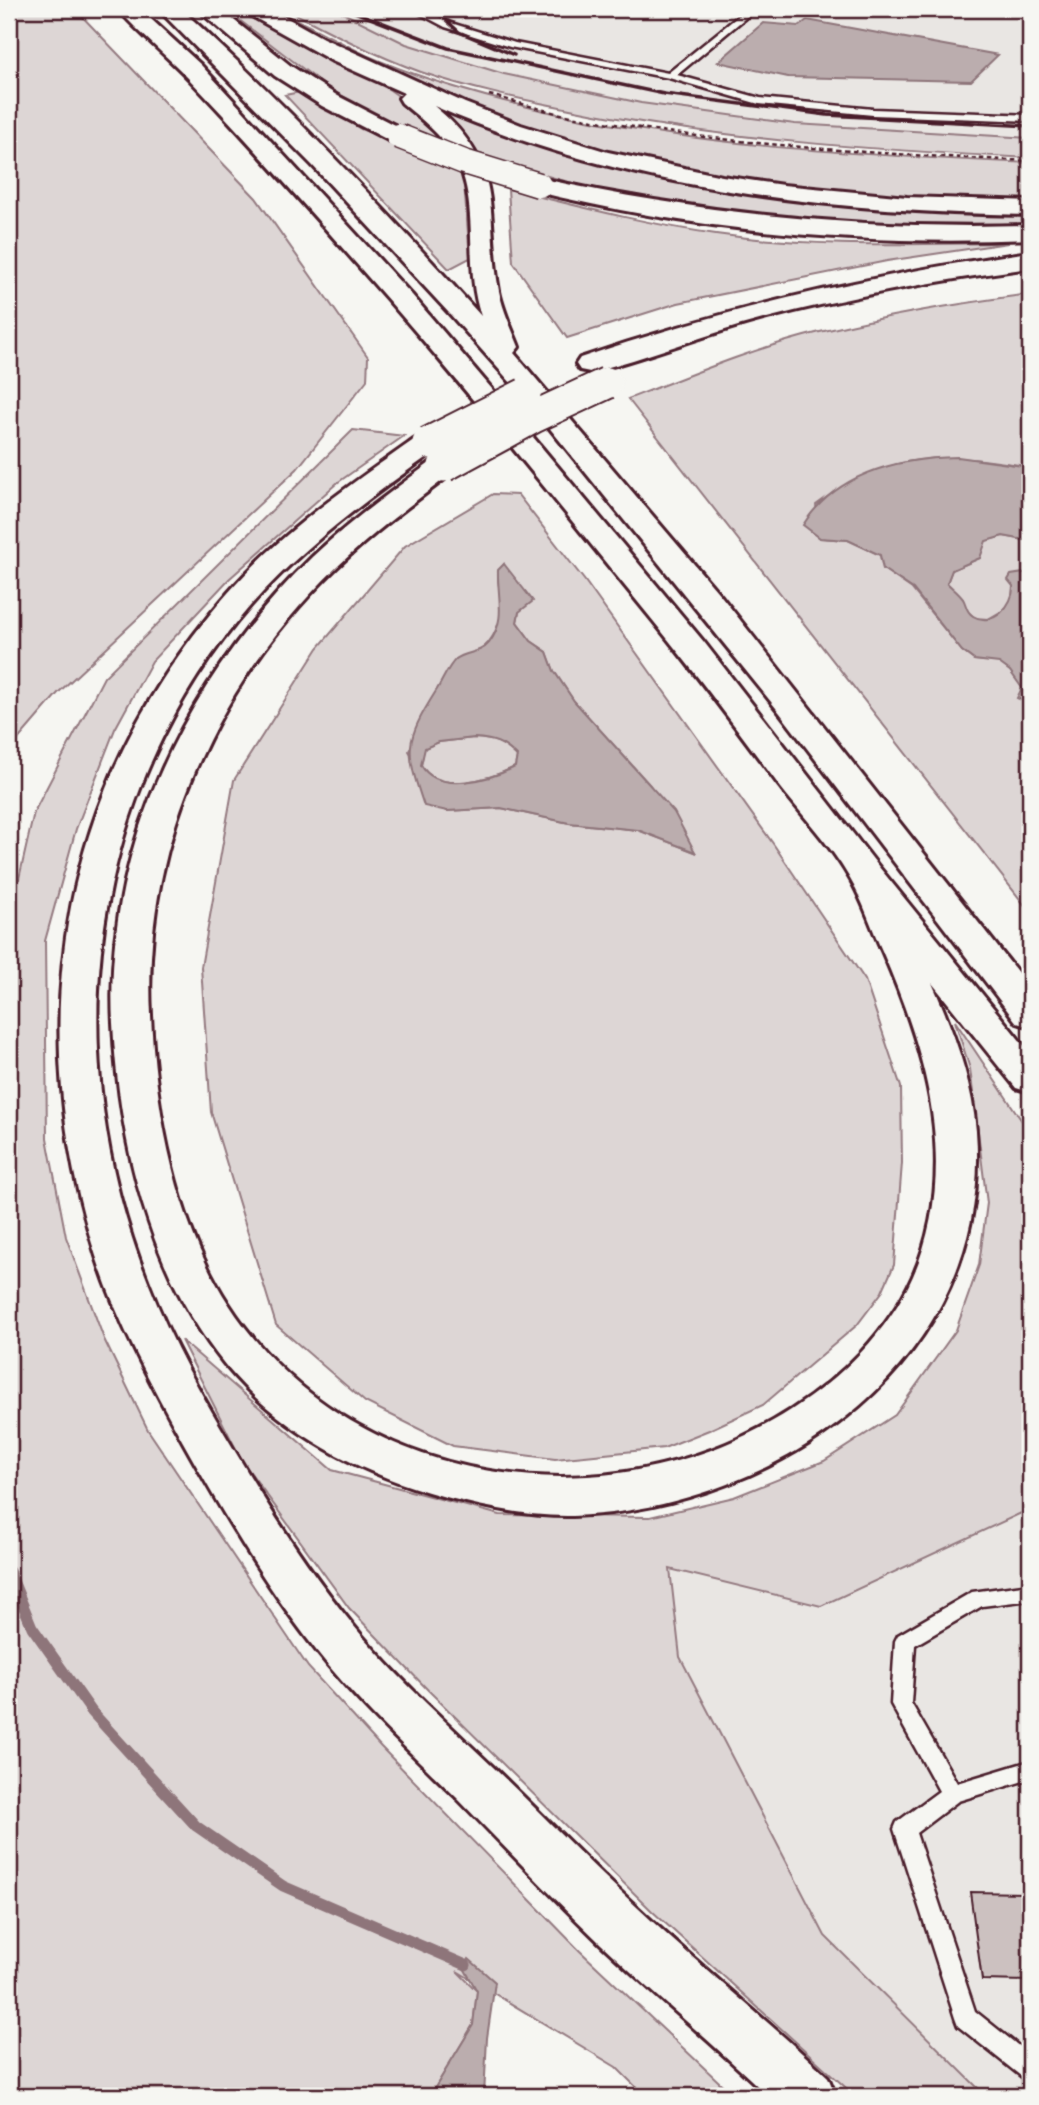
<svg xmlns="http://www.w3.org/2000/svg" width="1039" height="2105" viewBox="0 0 1039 2105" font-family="Mali,sans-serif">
<rect width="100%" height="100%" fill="#f6f6f2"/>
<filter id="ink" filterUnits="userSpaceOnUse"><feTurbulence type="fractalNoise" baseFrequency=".0143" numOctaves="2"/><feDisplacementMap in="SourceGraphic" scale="14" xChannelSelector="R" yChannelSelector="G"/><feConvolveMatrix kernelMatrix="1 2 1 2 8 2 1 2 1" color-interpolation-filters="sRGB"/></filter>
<g filter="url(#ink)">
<path fill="#e9e6e3" d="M335,9H1030V138L795,124L641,103L504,74L406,44Z
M1030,1509V2096H986L825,1936L680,1657L670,1569L821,1606Z"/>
<path fill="#ddd6d5" stroke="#947a80" stroke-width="2" fill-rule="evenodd" d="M9,9H75L256,198L368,357L367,380L297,469L58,693L9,750Z
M225,9H244L390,90L418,110L452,147L382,118L328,88Z
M268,9C283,10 348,47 368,56C412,75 458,89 504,101C674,146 855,155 1030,163V203L915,198L742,182L614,155L505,121L325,40Z
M286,9H335L406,44L504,74L641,103L795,124L1030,138V158C876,150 722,140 570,109C520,99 470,89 421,72C374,55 330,32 286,9Z
M300,92L361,129L463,170L470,258L449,269L285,95Z
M422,98L626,168L1030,212V224C864,227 694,222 534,172C520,167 488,162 478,154C472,149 468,139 462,132C450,118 437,108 422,98Z
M508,189C577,206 646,224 716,234C812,248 912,244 1008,243L887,261L678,303L567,338L513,262Z
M1030,294V467C946,452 886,451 816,505L820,538L848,540L880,555L883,569L912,589L962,651L974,660L999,662L1010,671L1023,688L1018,698L1030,704V912L628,399C690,375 754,348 820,332C889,315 960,303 1030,294Z
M353,430L404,436L337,483L229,579L152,661L115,729L76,829L45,941L47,1138L66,1237L104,1339L148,1430L308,1667L381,1747L580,1951L734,2096H645L616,2067L457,1971L477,1991L473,2025L430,2096H9V923L34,812L104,677Z
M493,494L518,495L585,581L774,845L865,980L901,1087L902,1163L894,1265L882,1292L857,1325L763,1405L709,1430L664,1448L555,1459L453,1446L365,1402L276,1325L211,1112L201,967L234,780L318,648L405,546ZM504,564L519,612L517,622L531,641L547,652L554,671L574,701L650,785L695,852L638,830L569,823L501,808L447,811L409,751L456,659C463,657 471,655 477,652C495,643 505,613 501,595C498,583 495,574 504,564Z
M1003,536L1030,541V572H1027L1013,586L1012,601L1007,608L988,619L975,618L965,609L963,599L947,583L952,570L980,558L985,541Z
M474,738C493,739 503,742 517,756L515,767C490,779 438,795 421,765L424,748L439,742Z
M955,1021L1030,1133V1509L821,1606L670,1569L680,1657L825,1936L986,2096H855L652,1911L428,1690L349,1608L242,1461L181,1340L332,1470L500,1515L650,1517L734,1497L824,1461L895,1415L956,1330L979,1265L987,1203L970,1069Z"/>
<path fill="#bbadae" stroke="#8e747a" stroke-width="2" fill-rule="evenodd" d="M807,20L998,55L971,81L788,77L718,62L763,23L799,26Z
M958,457L1030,467V541L1003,536L986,541L980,558L952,570L947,583C952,588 959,593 963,599C967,605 965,611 973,616C993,628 1014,605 1013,586L1008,580L1011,575L1030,572V704L1017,698L1022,688L1010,671L999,663L974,660L962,651L913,589L883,569L880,555L848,540L820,538L803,525C837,472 899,458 958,457Z
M504,564L533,601L519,612L517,622L531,641L547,652L554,671L574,701L674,812L695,852L638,830L569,823L501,808L447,811L424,806C405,750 404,742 436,691C442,682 448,666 456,659C466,651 480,654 489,643C507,620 497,596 498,570ZM474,738C493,739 503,742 517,756L515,767C491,779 438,795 421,765L425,748L439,742Z
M469,1959L495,1982L487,2038L484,2096H430L473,2025L477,1991L464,1968Z"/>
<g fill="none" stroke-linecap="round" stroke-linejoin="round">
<path stroke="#8e747a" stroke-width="11" d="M9,1571L32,1627L92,1712L196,1826L283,1886L466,1965"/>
</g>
<path fill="#ccc1c0" stroke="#4a1f2b" stroke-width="2" d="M970,1892L1030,1893V1981L982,1980Z"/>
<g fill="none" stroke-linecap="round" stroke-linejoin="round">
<defs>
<path id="lane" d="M411,9H421L451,23L515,43L668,73L747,9H756L677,75L760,98L873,109L1030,115V121L873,115L759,104L669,78L510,47L445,27Z
M1030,1584V1600L982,1606L915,1645L911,1703L957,1783L1030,1761V1779L958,1801L916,1833L975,2011L1030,2055V2080L1022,2077L958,2026L955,2018L894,1829L897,1822L939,1791L891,1704L895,1641L898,1635L972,1592Z"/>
<path id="highway" d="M118,9H140L201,65L412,295L533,437L704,642L879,867L1030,1053V1092L1016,1088L932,983C953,1030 972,1080 976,1131C994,1359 781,1508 573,1516C529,1517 484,1507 442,1496C359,1473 282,1433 226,1366C149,1271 119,1143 113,1023C104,845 187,679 312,557C350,521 392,491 434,460L444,457L454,460L458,466L454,472C414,502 374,532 337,567C216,683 142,845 151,1015C155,1109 176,1223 228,1303C348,1490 610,1527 791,1410C841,1378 888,1332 913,1276C960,1168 927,1055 883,953C872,929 863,900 849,877C830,844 801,814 778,784C735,726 692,668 646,612C561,508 478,403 390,302C324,227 258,151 189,79C166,55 139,33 118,9Z
M158,9H181C287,105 386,210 481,316C463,266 481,202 455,157C442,135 421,119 402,103L399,98L404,93L332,61L248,14L246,9H271L323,38L465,103L521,125L608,152L722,176L783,185L907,197L1030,201V215C826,212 622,189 434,106C508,166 484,211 499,291C503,311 512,329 519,347L514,353L722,597L1030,988V1027L1017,1023L780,713L535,410L449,313L312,165Z
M197,9H220L291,66L338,96L406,131L410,136L406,141H390L322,106L275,76Z
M539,178C702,214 863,230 1030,225V239C862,246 694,231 530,190L527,185L530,180Z
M1030,252V268C940,280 851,296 763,319C705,334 647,358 590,372L580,370L576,364L580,358C727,308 876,274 1030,252Z
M428,434L438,437L442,443L438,449C372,496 305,544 251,605C87,793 57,1053 148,1282C171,1342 203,1398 236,1453C274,1517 315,1580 363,1637C403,1683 448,1724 492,1766C541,1813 588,1862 638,1908C700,1966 766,2019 828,2077L836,2096H768C714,2044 656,1996 601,1944C552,1897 505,1847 457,1798C413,1755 368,1713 328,1665C272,1597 226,1519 183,1442C150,1382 117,1321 96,1256C20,1017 62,782 228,593C282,531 351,484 418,437Z"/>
</defs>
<use href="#lane" stroke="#4a1f2b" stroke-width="5"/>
<use href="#highway" stroke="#4a1f2b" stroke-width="6"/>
<path stroke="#4a1f2b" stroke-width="2.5" stroke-dasharray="4.5 3.5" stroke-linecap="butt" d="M489,95C515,101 540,110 566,115C719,145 875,154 1030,161"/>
<use href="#lane" fill="#f6f6f2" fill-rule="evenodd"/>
<use href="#highway" fill="#f6f6f2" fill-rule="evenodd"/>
<path stroke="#4a1f2b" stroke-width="3.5" d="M347,9L448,48L664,94L827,115L1030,126
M434,9L459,32L514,55"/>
<defs>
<path id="highway-bridge-far1" d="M398,136L464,162L539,185"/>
<path id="highway-bridge" d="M428,443L525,394
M444,466L534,417L607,383"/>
</defs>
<use href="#highway-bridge-far1" stroke="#4a1f2b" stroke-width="27" stroke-linecap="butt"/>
<use href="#highway-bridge" stroke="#4a1f2b" stroke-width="35" stroke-linecap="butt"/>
<use href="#highway-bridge-far1" stroke="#f6f6f2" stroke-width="24"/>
<use href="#highway-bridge" stroke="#f6f6f2" stroke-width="31"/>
</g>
</g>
<rect width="1039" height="2105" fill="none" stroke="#f6f6f2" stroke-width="35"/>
<rect x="18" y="18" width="1004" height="2070" fill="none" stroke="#4a1f2b" stroke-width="2.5" filter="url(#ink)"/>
</svg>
